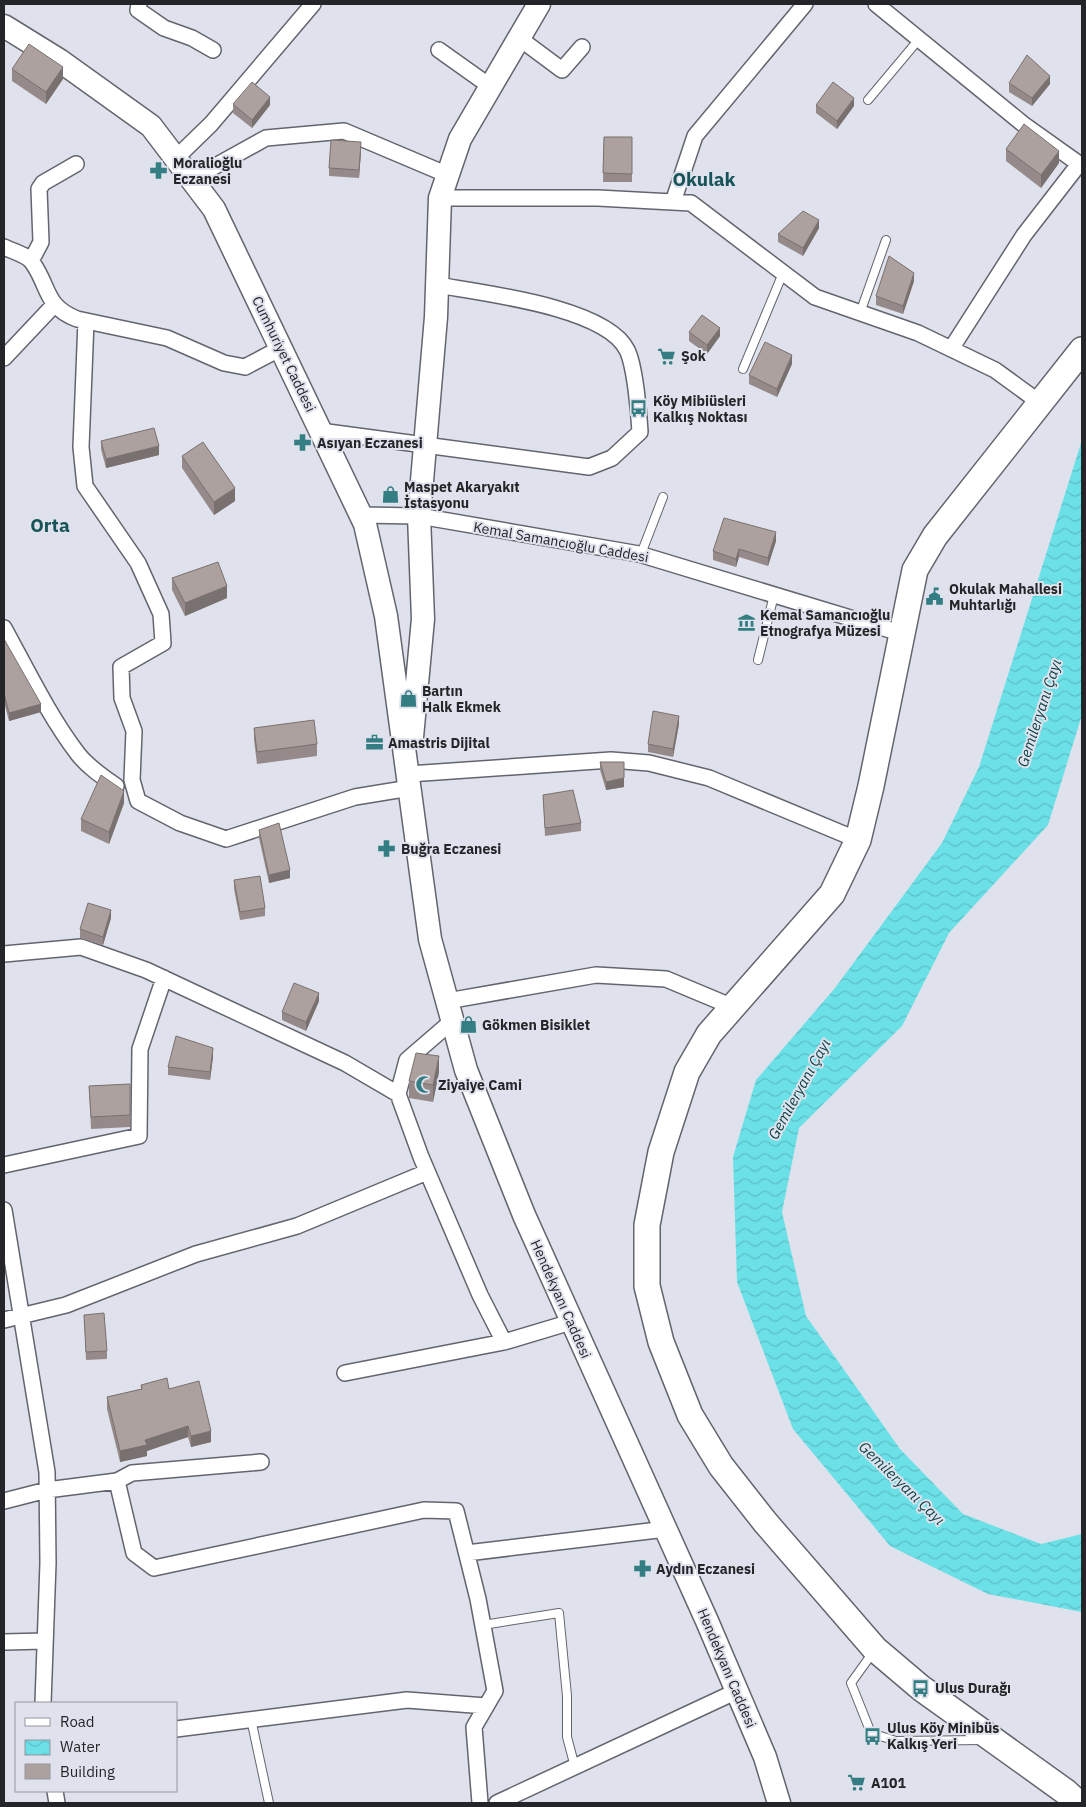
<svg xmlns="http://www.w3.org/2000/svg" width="1086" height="1807" viewBox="0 0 1086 1807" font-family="'IBM Plex Sans',sans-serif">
<defs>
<pattern id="water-waves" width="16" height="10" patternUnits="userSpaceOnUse" patternTransform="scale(1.25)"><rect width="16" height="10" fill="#6be0e7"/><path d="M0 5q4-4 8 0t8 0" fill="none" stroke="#5dc0c6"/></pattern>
</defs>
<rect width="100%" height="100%" fill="#dfe2ec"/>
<path fill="url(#water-waves)" d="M1082,440V715L1048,825L949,933L902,1026L799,1128L782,1212L806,1316L900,1449L963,1514L1041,1544L1082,1534V1612L988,1594L890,1546L793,1429L737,1282L733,1157L756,1080L835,988L942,843L979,767Z"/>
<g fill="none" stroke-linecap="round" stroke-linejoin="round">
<defs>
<path id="lane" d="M868,100L920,38
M860,313L886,240
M743,369L783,273
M641,554L663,497
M758,660L774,595
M483,1625L559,1613L567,1696V1737L575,1767
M874,1651L851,1683L871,1733L896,1741L983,1740
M251,1719L269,1803"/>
<path id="street" d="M139,4L138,10L164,28L192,38L213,50
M876,4L1023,124L1082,166
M519,38L562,70L582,47
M439,50L491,87
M176,158L211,124L313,4
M192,179L266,138L344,131L448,175
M440,198H598L691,203L815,297L918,333L995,370L1039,402
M673,202L695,136L805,4
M4,247C12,251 27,255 32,262C50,287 44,306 77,319L167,338L224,363L245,367L281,348
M31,261L41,242L39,189L43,183L76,164
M86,321L81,447L85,486L138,563L161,614L163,643L121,667L122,698L134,731L132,780L138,801L180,823L226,839L355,797L410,788
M951,349L1024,235L1079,164
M4,358L54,305
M320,431L589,467L612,458L640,432C639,413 635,366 627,350C606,307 482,293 437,285
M360,515L419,516L639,554L900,633
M4,628C27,670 49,716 78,754C88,767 103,777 116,786
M409,774L611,760L649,763L709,778L858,840
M4,954L81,947L146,970L345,1063L398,1094
M447,1001L596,975L666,979L733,1007
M451,1022L407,1060L398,1094L421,1157L480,1295L504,1342
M4,1165L139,1136L140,1049L164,978
M4,1210L47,1472L48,1563L43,1703
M4,1320L66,1305L196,1254L297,1226L427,1172
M345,1373L504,1342L571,1322
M117,1481L134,1553L154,1568L424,1510L456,1511L478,1599L495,1691L474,1727L480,1803
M4,1501L47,1490L117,1481L132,1473L261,1462
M467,1553L666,1529
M4,1642L45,1641
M176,1729L407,1700L486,1706
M55,1791L57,1803
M497,1803L737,1691"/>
<path id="secondary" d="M4,26L59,60L151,126L214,209L365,524L386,616L430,939L466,1070L524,1215L707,1621L765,1757L779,1803
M412,737L423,619L419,516L436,317L440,198L460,139L539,4"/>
<path id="primary" d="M1078,1803L1066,1792L921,1688L875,1649L765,1522L721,1466L690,1415L661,1342L647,1286V1225L661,1152L687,1072L709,1034L832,894L858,840L871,786L915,570L935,536L1082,350"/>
</defs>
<use href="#lane" stroke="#63656e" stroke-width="10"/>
<use href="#street" stroke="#63656e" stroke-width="18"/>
<use href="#secondary" stroke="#63656e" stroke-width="25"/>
<use href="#primary" stroke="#63656e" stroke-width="28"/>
<use href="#lane" stroke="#fff" stroke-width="8"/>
<use href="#street" stroke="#fff" stroke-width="15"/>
<use href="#secondary" stroke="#fff" stroke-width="22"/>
<use href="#primary" stroke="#fff" stroke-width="25"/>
</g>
<path fill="#958a89" d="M12,69L63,79L46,104L12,81Z
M1009,83L1050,84L1032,106L1009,92Z
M233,104L270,105L252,128L233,113Z
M816,105L854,106L837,129L816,113Z
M604,137H632V182H603Z
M1006,149L1059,163L1041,188L1006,161Z
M361,151L359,178L329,176V168Z
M819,228L803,256L778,242V234Z
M914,281L903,314L876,305V296Z
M689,332L720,336L707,354L689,341Z
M792,364L777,397L749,384V375Z
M101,441L159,455L106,468L101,449Z
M182,456L235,501L214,515L182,468Z
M776,541L768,566L739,557L736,567L713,560V551Z
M172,578L227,598L185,616L172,590Z
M4,640L41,712L9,721L4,702Z
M679,724L673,757L648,752V744Z
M254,728L317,744V756L257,764L254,740Z
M600,762H624V787L606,790L600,770Z
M543,795L581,823V831L545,836Z
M124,803L109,844L81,831V819Z
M259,830L290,878L269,883L259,838Z
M234,880L265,908V916L240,920L234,889Z
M111,918L103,945L80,938V929Z
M319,1001L306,1031L282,1020V1012Z
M213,1057L210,1080L168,1075V1067Z
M439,1072L433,1102L409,1098V1081Z
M130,1084V1127L91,1129L89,1086Z
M84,1315L107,1351V1359L86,1360Z
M141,1385L169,1389L211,1442L191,1447L188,1437L147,1451V1456L120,1462L107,1409V1397L141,1389Z"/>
<path fill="#79716f" d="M63,67V79L46,104V92Z
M1050,76V84L1032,106V98Z
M270,97V105L252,128V120Z
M854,98V106L837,129V121Z
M361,142V151L359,178V170Z
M1059,151V163L1041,188V175Z
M819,220V228L803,256V248Z
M914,273V281L903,314V306Z
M720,328V336L707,354V345Z
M792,355V364L777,397V389Z
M159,446V455L106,468V459Z
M235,488V501L214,515V502Z
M776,532V541L768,566V558Z
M739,549V557L736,567V559Z
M227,586V598L185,616V603Z
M41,704V712L9,721V713Z
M679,716V724L673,757V749Z
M624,778V787L606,790V782Z
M124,791V803L109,844V832Z
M290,870V878L269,883V875Z
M111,910V918L103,945V937Z
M319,993V1001L306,1031V1022Z
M213,1048V1057L210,1080V1072Z
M439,1056V1072L433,1102V1085Z
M188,1426V1437L147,1451V1456L120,1462V1451L145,1440Z
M211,1431V1442L191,1447V1436Z"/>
<path fill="#ada19f" stroke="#79716f" d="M29,44L63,67L46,92L12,69Z
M1027,55L1050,76L1032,98L1009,83Z
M252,82L270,97L252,120L233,104Z
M833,82L854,98L837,121L816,105Z
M1024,124L1059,151L1041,175L1006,149Z
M604,137H632V174L603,173Z
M331,140L361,142L359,170L329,168Z
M803,211L819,220L803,248L778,234Z
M889,256L914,273L903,306L876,296Z
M702,315L720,328L707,345L689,332Z
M765,342L792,355L777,389L749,375Z
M154,428L159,446L106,459L101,441Z
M203,442L235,488L214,502L182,456Z
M724,518L776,532L768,558L739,549L736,559L713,551Z
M218,562L227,586L185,603L172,578Z
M4,639L41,704L9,713L4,693Z
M653,711L679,716L673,749L648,744Z
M314,720L317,744L257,752L254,728Z
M600,762H624V778L606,782Z
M101,775L124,791L109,832L81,819Z
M573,790L581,823L545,828L543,795Z
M279,823L290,870L269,875L259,830Z
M260,876L265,908L240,912L234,880Z
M88,903L111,910L103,937L80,929Z
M294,983L319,993L306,1022L282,1012Z
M176,1036L213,1048L210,1072L168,1067Z
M416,1053L439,1056L433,1085L409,1081Z
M130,1084V1115L91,1117L89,1086Z
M104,1313L107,1351L86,1352L84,1315Z
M167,1378L169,1389L199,1381L211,1431L191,1436L188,1426L145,1440L147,1445L120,1451L107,1397L142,1389L141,1385Z"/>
<defs>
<symbol id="pharmacy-bare" viewBox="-9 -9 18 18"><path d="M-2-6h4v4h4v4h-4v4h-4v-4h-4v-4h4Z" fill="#347d83" stroke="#dfe2ec" stroke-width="2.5" paint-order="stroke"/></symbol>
<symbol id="supermarket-bare" viewBox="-9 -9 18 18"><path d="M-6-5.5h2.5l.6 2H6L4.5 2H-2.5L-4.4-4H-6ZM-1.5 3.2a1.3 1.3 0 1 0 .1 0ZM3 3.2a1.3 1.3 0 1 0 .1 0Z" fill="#347d83" stroke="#dfe2ec" stroke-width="2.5" paint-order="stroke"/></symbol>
<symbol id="bus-bare" viewBox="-9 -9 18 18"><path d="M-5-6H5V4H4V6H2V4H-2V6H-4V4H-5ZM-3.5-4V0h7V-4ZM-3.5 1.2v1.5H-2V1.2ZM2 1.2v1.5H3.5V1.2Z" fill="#347d83" stroke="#dfe2ec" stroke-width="2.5" paint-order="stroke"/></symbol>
<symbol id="shop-bare" viewBox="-9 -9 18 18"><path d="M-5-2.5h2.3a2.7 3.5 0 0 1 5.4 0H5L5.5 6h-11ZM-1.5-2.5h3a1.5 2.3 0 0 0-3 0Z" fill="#347d83" stroke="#dfe2ec" stroke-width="2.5" paint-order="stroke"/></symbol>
<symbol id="civic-bare" viewBox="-9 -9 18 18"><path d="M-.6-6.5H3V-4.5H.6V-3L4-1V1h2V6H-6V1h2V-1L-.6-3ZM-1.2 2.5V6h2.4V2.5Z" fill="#347d83" stroke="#dfe2ec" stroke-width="2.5" paint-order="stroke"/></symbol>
<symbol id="museum-bare" viewBox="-9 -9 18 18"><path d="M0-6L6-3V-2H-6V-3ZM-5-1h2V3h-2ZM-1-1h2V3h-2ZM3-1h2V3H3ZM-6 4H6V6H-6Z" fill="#347d83" stroke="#dfe2ec" stroke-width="2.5" paint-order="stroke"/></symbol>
<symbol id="office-bare" viewBox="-9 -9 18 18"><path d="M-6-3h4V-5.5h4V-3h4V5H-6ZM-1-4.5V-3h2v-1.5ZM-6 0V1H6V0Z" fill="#347d83" stroke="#dfe2ec" stroke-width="2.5" paint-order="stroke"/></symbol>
<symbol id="mosque-bare" viewBox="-9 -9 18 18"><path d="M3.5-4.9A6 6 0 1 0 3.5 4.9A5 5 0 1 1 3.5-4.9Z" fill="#347d83" stroke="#dfe2ec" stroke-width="2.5" paint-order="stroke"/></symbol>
</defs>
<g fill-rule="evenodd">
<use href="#pharmacy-bare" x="146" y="158" width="25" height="25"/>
<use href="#supermarket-bare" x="654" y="344" width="25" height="25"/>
<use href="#bus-bare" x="626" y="396" width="25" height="25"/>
<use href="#pharmacy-bare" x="290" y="430" width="25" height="25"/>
<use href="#shop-bare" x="378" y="482" width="25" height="25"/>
<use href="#civic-bare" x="922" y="584" width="25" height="25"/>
<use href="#museum-bare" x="734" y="610" width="25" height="25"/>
<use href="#shop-bare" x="396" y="686" width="25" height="25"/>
<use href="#office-bare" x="362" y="730" width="25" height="25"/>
<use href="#pharmacy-bare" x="374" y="836" width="25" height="25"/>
<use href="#shop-bare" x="456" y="1012" width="25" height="25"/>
<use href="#mosque-bare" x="412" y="1072" width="25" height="25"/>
<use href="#pharmacy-bare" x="630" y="1556" width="25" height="25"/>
<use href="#bus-bare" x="908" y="1676" width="25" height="25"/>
<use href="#bus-bare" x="860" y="1724" width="25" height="25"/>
<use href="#supermarket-bare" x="844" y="1770" width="25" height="25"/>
</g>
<g text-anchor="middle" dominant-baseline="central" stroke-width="4" stroke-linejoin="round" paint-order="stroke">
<g font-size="14" font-weight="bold" fill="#242528" stroke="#dfe2ec" text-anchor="start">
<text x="173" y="163">Moralioğlu<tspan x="173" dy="16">Eczanesi</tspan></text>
<text x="681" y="356">Şok</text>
<text x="653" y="401">Köy Mibiüsleri<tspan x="653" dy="16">Kalkış Noktası</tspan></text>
<text x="317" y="443">Asıyan Eczanesi</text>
<text x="404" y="487">Maspet Akaryakıt<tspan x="404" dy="16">İstasyonu</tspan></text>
<text x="949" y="589">Okulak Mahallesi<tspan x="949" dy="16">Muhtarlığı</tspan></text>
<text x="760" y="615">Kemal Samancıoğlu<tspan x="760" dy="16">Etnografya Müzesi</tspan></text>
<text x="422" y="691">Bartın<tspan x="422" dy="16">Halk Ekmek</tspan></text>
<text x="388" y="743">Amastris Dijital</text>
<text x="401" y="849">Buğra Eczanesi</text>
<text x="482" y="1025">Gökmen Bisiklet</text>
<text x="438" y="1085">Ziyaiye Cami</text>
<text x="656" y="1569">Aydın Eczanesi</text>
<text x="935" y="1688">Ulus Durağı</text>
<text x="887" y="1728">Ulus Köy Minibüs<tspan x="887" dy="16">Kalkış Yeri</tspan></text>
<text x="871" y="1783">A101</text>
</g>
<g font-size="14" fill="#242528" stroke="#dfe2ec">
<text transform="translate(284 354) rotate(64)">Cumhuriyet Caddesi</text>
<text transform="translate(561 542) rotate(10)">Kemal Samancıoğlu Caddesi</text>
<text transform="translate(561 1299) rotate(66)">Hendekyanı Caddesi</text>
<text transform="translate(727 1668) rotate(67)">Hendekyanı Caddesi</text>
</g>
<g font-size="15" font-style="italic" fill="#0e4448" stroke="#dfe2ec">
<text transform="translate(1039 713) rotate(-72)">Gemileryanı Çayı</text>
<text transform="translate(799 1089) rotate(-61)">Gemileryanı Çayı</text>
<text transform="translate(902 1483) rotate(44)">Gemileryanı Çayı</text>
</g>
<g font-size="19" font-weight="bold" fill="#175358" stroke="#dfe2ec">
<text x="704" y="179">Okulak</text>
<text x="50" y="525">Orta</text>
</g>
</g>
<rect width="1086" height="1807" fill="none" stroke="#242528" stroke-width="10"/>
<rect x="15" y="1702" width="162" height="90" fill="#dfe2ec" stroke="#94969e"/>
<rect x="25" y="1718" width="25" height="8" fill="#ffffff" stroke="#94969e"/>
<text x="60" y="1727" font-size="15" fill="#242528">Road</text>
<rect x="25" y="1740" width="25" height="15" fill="url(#water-waves)" stroke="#94969e"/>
<text x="60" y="1752" font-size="15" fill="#242528">Water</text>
<rect x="25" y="1764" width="25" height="15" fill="#ada19f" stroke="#94969e"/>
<text x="60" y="1777" font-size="15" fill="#242528">Building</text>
</svg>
